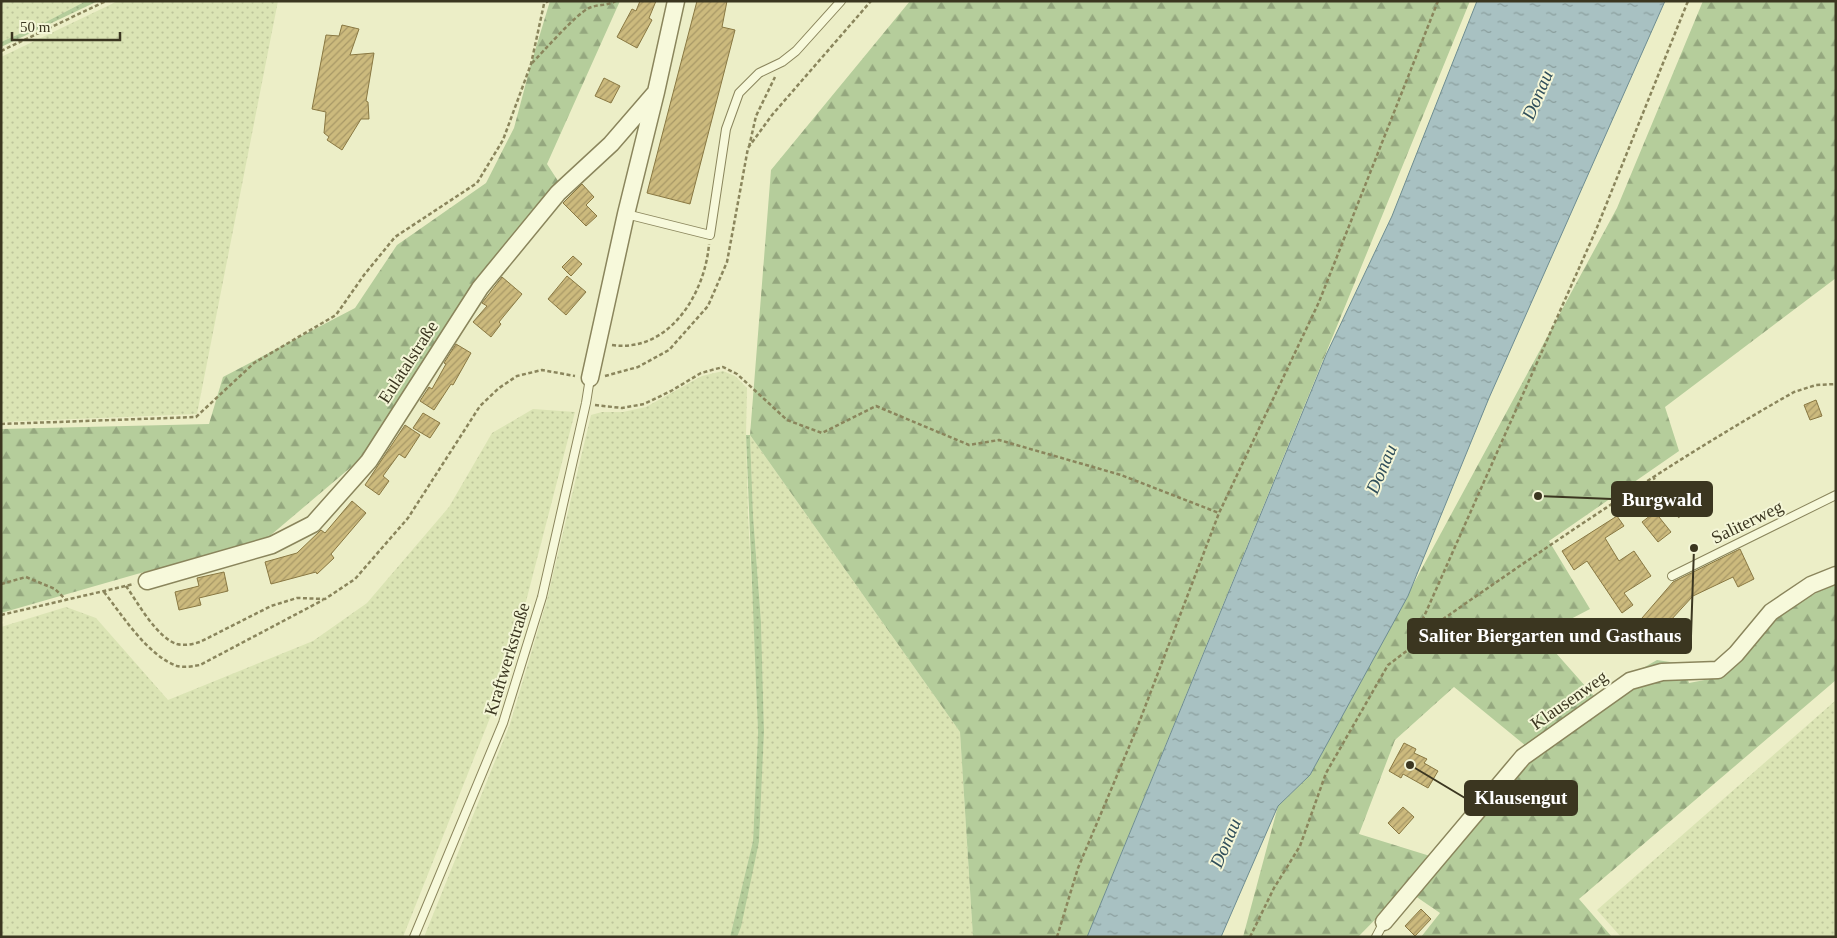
<svg xmlns="http://www.w3.org/2000/svg" width="1837" height="938" viewBox="0 0 1837 938" font-family="Georgia,serif">
<defs>
<pattern id="farmland-dots" width="8" height="8" patternUnits="userSpaceOnUse" patternTransform="scale(1.25)"><rect width="8" height="8" fill="#dbe4b4"/><path d="M2 2h.1M6 6h.1" fill="none" stroke="#bdc49a" stroke-width="1.8" stroke-linecap="round"/></pattern>
<pattern id="grass-dots" width="8" height="8" patternUnits="userSpaceOnUse" patternTransform="scale(1.25)"><rect width="8" height="8" fill="#b5cd9b"/><path d="M2 2h.1M6 6h.1" fill="none" stroke="#94a77e" stroke-width="1.8" stroke-linecap="round"/></pattern>
<pattern id="forest-firs" width="22" height="20" patternUnits="userSpaceOnUse" patternTransform="scale(1.25)"><rect width="22" height="20" fill="#b5cd9b"/><path d="M5 1l3.5 6h-7zM16 11l3.5 6h-7z" fill="#94a77e"/></pattern>
<pattern id="water-ripples" width="26" height="14" patternUnits="userSpaceOnUse" patternTransform="scale(1.25)"><rect width="26" height="14" fill="#a8c1c2"/><path d="M2 4q2-2 4 0t4 0M15 11q2-2 4 0t4 0" fill="none" stroke="#8a9e9d"/></pattern>
<pattern id="building-hatch" width="6" height="6" patternUnits="userSpaceOnUse" patternTransform="scale(1.25)"><rect width="6" height="6" fill="#ccba7d"/><path d="M-1 1l2-2M0 6l6-6M5 7l2-2" fill="none" stroke="#a79866"/></pattern>
</defs>
<rect width="100%" height="100%" fill="#eceec7"/>
<path fill="url(#farmland-dots)" d="M1,1H86L44,23L1,42Z
M118,1H278L197,414L1,422V57Z
M723,371L735,376L747,388L746,435L748,515L754,623L758,734L753,841L730,937H424L510,724L547,600L591,415L602,412H623L646,407L702,376Z
M533,409L575,412L507,675L403,937H1V627L66,607L96,618L168,700L313,641L367,603L449,507L492,433Z
M750,435L960,732L973,937H737L759,842L764,732L761,622L753,515Z
M1836,700V937H1621L1597,910Z"/>
<path fill="url(#grass-dots)" d="M86,1H98L1,47V42L44,23Z
M746,435H750L753,515L761,622L764,732L759,842L741,927L737,937H730L753,841L758,733Z"/>
<path fill="url(#forest-firs)" fill-rule="evenodd" d="M550,1H620L547,164L560,184L363,457L265,540L137,574L1,613V429L209,424L223,377L355,308L397,245L486,183L514,128L531,64Z
M910,1H1470L1087,937H973L960,732L750,435L771,170Z
M1703,1H1836V278L1665,407L1679,451L1549,541L1590,609L1540,635L1594,696L1657,660L1683,664L1689,683L1715,678L1771,620L1836,581V680L1579,899L1612,937H1421L1440,913L1405,889L1358,937H1243L1278,806L1310,775L1617,208ZM1454,687L1537,755L1443,860L1359,834L1395,740Z"/>
<path fill="url(#water-ripples)" stroke="#6e8d91" d="M1477,1H1665L1489,398L1408,596L1310,775L1278,806L1221,937H1087L1326,355L1392,216Z"/>
<path fill="url(#building-hatch)" stroke="#897842" d="M640,1H656L649,18L652,20L637,48L617,37L632,9L636,11Z
M697,1H727L722,27L735,30L690,204L647,193Z
M342,25L359,29L350,55L374,53L366,101L368,102L369,119H361L342,150L327,140L329,137L324,133L326,112L312,109L326,35L339,36Z
M604,78L620,86L611,103L595,96Z
M582,184L594,197L586,205L597,216L586,226L563,203Z
M573,256L582,264L571,276L562,267Z
M567,276L586,292L566,315L548,299Z
M502,277L522,294L499,322L501,324L491,337L473,322L487,306L482,303Z
M456,344L471,353L453,385L451,384L434,410L420,401L429,387L432,389L446,364L444,363Z
M1816,400L1822,416L1810,420L1804,405Z
M423,413L440,423L430,438L413,428Z
M405,425L420,435L405,458L399,454L383,476L389,481L379,495L365,485Z
M352,501L366,513L331,554L334,558L317,574L316,572L271,584L265,562L297,553L321,530L325,533Z
M1655,512L1671,532L1658,542L1642,522Z
M1617,516L1624,526L1605,538L1619,561L1634,551L1651,576L1624,593L1633,605L1622,613L1587,561L1574,570L1562,551Z
M1740,549L1754,579L1738,587L1733,577L1693,596L1659,633L1642,618L1673,582Z
M224,572L228,591L199,598L201,605L179,610L175,592L199,586L197,578Z
M1404,743L1416,749L1414,753L1427,759L1424,763L1438,771L1428,788L1403,774L1401,778L1389,771Z
M1403,807L1414,817L1399,834L1388,823Z
M1421,909L1431,919L1415,936L1405,926Z"/>
<g fill="none" stroke-linecap="round" stroke-linejoin="round">
<defs>
<path id="lane" d="M626,214L710,235L726,129L739,93L759,73L782,62L796,51L841,1
M1672,576L1836,495
M414,937L503,723L542,597L586,403L590,378
M1376,937L1384,922"/>
<path id="street" d="M590,378L626,214L656,92L676,1
M147,581L272,545L313,524L369,461L480,288L558,193L611,144L656,92
M1384,922L1523,757L1630,681L1662,672L1718,670L1736,654L1771,612L1811,585L1836,575"/>
</defs>
<use href="#lane" stroke="#8a855c" stroke-width="10"/>
<use href="#street" stroke="#8a855c" stroke-width="19"/>
<path stroke="#8a855c" stroke-width="2.5" stroke-dasharray="4 2.5" stroke-linecap="butt" d="M1,51L106,1
M532,63C543,52 577,13 589,8C598,4 607,6 616,1
M749,147L756,116L775,77
M612,345C669,353 705,294 709,244
M605,376L638,367L669,350L708,306L727,262L748,148L772,115L871,1
M595,405L622,408L644,404L671,391L701,373L723,367L737,374L787,420L822,433L876,406L969,445L999,440L1121,475L1219,513
M1,424L196,417L254,363L336,315L364,275L395,237L477,183L503,140L531,64L544,4L548,1
M1653,476L1661,493L1680,518
M1,584L26,577L55,589L66,600
M126,586C138,603 157,638 177,644C185,646 193,644 200,642L271,606L297,598L325,599L355,579L408,518L480,406L499,388L517,376L542,370L575,376
M104,592C122,615 148,656 177,666C184,668 194,666 200,665L323,600
M1,615L134,584
M1416,638C1539,552 1663,466 1794,392L1816,385L1836,384
M1057,937L1078,868L1137,728L1219,513L1319,302L1438,1
M1250,937L1274,888L1300,846L1326,773L1388,665L1408,650L1414,639L1596,230L1688,1"/>
<use href="#lane" stroke="#f7f9db" stroke-width="8"/>
<use href="#street" stroke="#f7f9db" stroke-width="16"/>
</g>
<g text-anchor="middle" dominant-baseline="central" stroke-width="4" stroke-linejoin="round" paint-order="stroke">
<g font-size="18" fill="#3b3620" stroke="#f4f6d7">
<text transform="translate(408 362) rotate(-57)">Eulatalstraße</text>
<text transform="translate(1747 522) rotate(-26)">Saliterweg</text>
<text transform="translate(507 659) rotate(-73)">Kraftwerkstraße</text>
<text transform="translate(1569 700) rotate(-35)">Klausenweg</text>
</g>
<g font-size="19" font-style="italic" fill="#2f4e5a" stroke="#f4f6d7">
<text transform="translate(1537 95) rotate(-67)">Donau</text>
<text transform="translate(1381 469) rotate(-67)">Donau</text>
<text transform="translate(1225 843) rotate(-67)">Donau</text>
</g>
</g>
<path fill="none" stroke="#3b3620" stroke-width="2" d="M1538 496L1612 499M1694 548L1691 636M1410 765L1465 798"/>
<g fill="#3b3620" stroke="#f4f6d7" stroke-width="2">
<circle cx="1538" cy="496" r="5"/>
<circle cx="1694" cy="548" r="5"/>
<circle cx="1410" cy="765" r="5"/>
</g>
<g fill="#3b3620" stroke="#3b3620" stroke-width="2">
<rect x="1612" y="482" width="100" height="34" rx="5"/>
<rect x="1408" y="619" width="283" height="34" rx="5"/>
<rect x="1465" y="781" width="112" height="34" rx="5"/>
</g>
<g font-size="19" text-anchor="middle" font-weight="bold" fill="#fff">
<text x="1662" y="506">Burgwald</text>
<text x="1550" y="642">Saliter Biergarten und Gasthaus</text>
<text x="1521" y="804">Klausengut</text>
</g>
<rect width="1837" height="938" fill="none" stroke="#3b3620" stroke-width="5"/>
<path d="M12 32v8h108v-8" fill="none" stroke="#3b3620" stroke-width="2.5"/>
<text x="20" y="32" font-size="15" fill="#3b3620" stroke="#f4f6d7" stroke-width="4" paint-order="stroke">50 m</text>
</svg>
